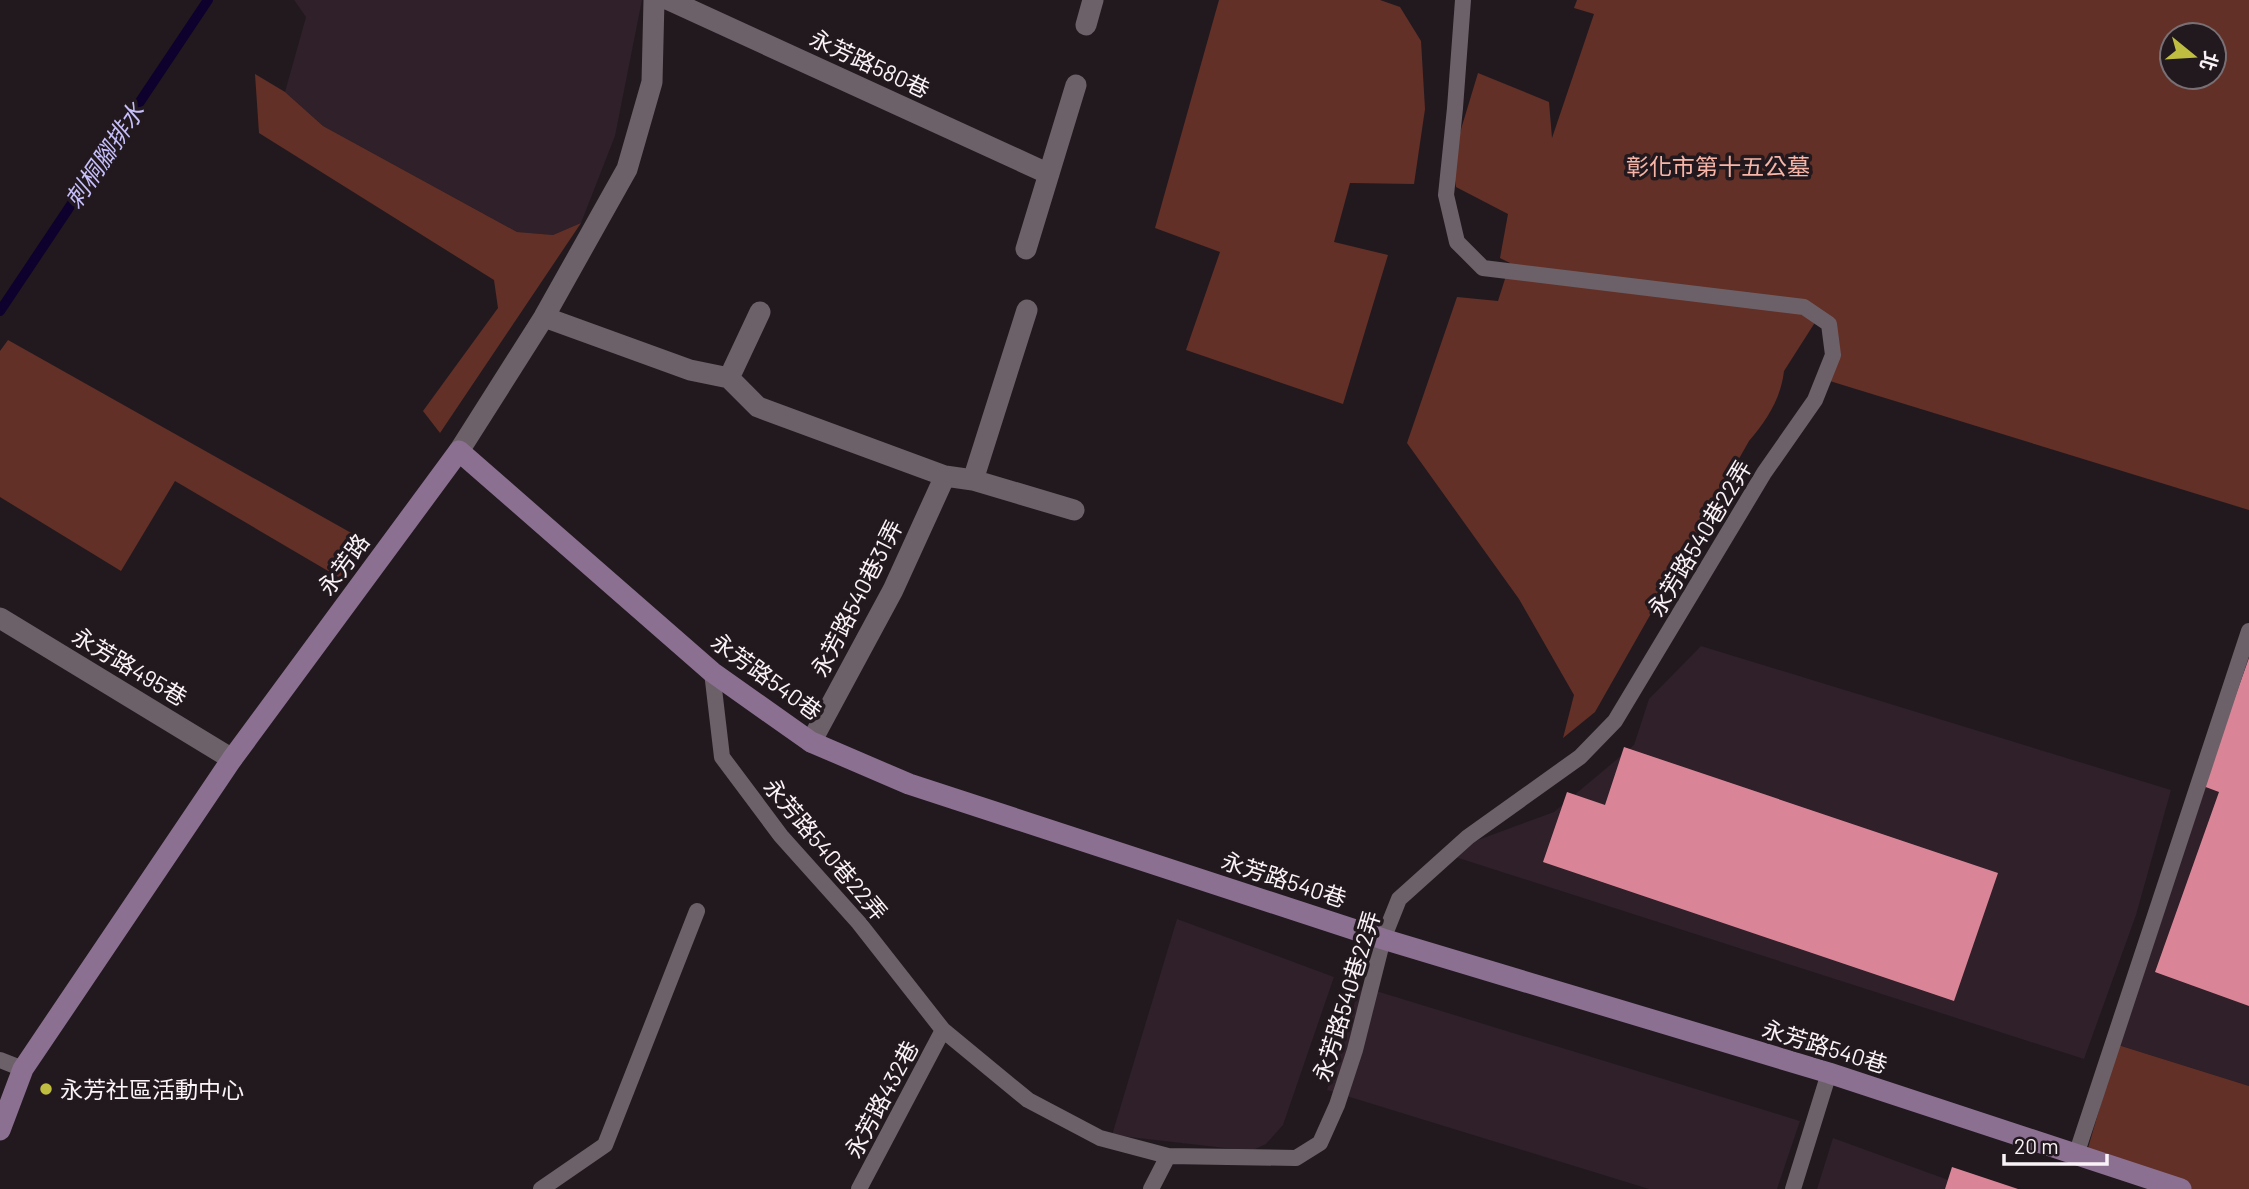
<svg xmlns="http://www.w3.org/2000/svg" width="2249" height="1189" viewBox="0 0 2249 1189" font-family="Barlow,'Noto Sans TC',sans-serif">
<rect width="100%" height="100%" fill="#22191f"/>
<path fill="#2f2029" d="M294,0H642L615,136L581,223L553,235L517,232L323,126L285,92L306,17Z
M1701,646L2171,790L2136,915L2084,1059L1443,853L1554,812L1634,745L1649,699Z
M2249,648V1086L2118,1045Z
M1177,919L1334,977L1283,1125L1266,1144L1251,1151L1112,1135Z
M1360,986L1800,1121L1777,1189H1649L1327,1090Z
M1833,1138L1973,1189H1817Z"/>
<path fill="#623027" fill-rule="evenodd" d="M1219,0H1380L1400,7L1421,41L1425,109L1414,184L1350,183L1334,242L1388,255L1343,404L1186,350L1220,252L1155,228Z
M1577,0H2249V510L1820,378L1832,327L1821,313L1784,371C1781,398 1767,420 1749,441L1595,712L1563,738L1574,695L1519,599L1407,443L1457,297L1498,301L1510,263L1500,258L1508,214L1456,187L1452,159L1478,73L1549,102L1552,138L1594,14L1574,8ZM2172,35H2214V77H2172Z
M255,74L285,92L323,126L517,232L553,235L581,223L440,433L423,411L498,308L494,280L259,133Z
M8,340L362,539L340,578L175,481L121,571L0,497V351Z
M2118,1045L2249,1086V1189H2190L2088,1148Z"/>
<g fill="none" stroke-linecap="round" stroke-linejoin="round">
<path stroke="#0e012d" stroke-width="10" d="M0,311L208,0"/>
</g>
<path fill="#da8597" d="M2249,658V1006L2155,972L2219,792L2203,786Z
M1624,747L1998,873L1954,1001L1543,862L1567,792L1605,805Z
M1952,1167L2018,1189H1945Z"/>
<g fill="none" stroke-linecap="round" stroke-linejoin="round">
<path stroke="#6c6168" stroke-width="16" d="M712,672L722,757L781,836L859,923L943,1030L1028,1100L1100,1138L1168,1156L1296,1158L1320,1143L1337,1105L1355,1050L1383,939L1399,899L1468,837L1580,757L1615,721L1764,473L1815,400L1833,355L1829,324L1804,307L1483,268L1457,242L1446,195L1455,108L1463,0
M0,1060L23,1069
M2076,1155L2249,631
M541,1189L605,1145L697,911
M859,1189L943,1030
M1151,1189L1168,1156
M1793,1189L1829,1073"/>
<path stroke="#6c6168" stroke-width="21" d="M669,0L1049,174
M1086,25L1093,0
M1026,249L1076,85
M760,312L729,378L758,407L945,476L973,480L1074,510
M544,317L690,370L729,378
M459,451L544,317L627,169L652,82L654,0
M973,480L1027,310
M0,618L232,759
M811,742L893,590L945,476"/>
<path stroke="#8c7092" stroke-width="21" d="M0,1130L23,1069L232,759L459,451L712,672L811,742L909,784L1383,939L1829,1073L2181,1189"/>
</g>
<circle fill="#bfbe41" stroke="#22191f" stroke-width="2.5" cx="46" cy="1089" r="7"/>
<g text-anchor="middle" dominant-baseline="central" stroke-width="7" stroke-linejoin="round" paint-order="stroke">
<g font-size="23" fill="#f9f2f6" stroke="#22191f">
<text transform="translate(870 63) rotate(25)">永芳路580巷</text>
<text transform="translate(1699 538) rotate(-59)">永芳路540巷22弄</text>
<text transform="translate(343 564) rotate(-54)">永芳路</text>
<text transform="translate(856 598) rotate(-63)">永芳路540巷31弄</text>
<text transform="translate(130 666) rotate(31)">永芳路495巷</text>
<text transform="translate(767 676) rotate(36)">永芳路540巷</text>
<text transform="translate(826 849) rotate(50)">永芳路540巷22弄</text>
<text transform="translate(1284 879) rotate(18)">永芳路540巷</text>
<text transform="translate(1346 996) rotate(-73)">永芳路540巷22弄</text>
<text transform="translate(1825 1046) rotate(17)">永芳路540巷</text>
<text transform="translate(881 1099) rotate(-62)">永芳路432巷</text>
</g>
<g font-size="23" fill="#f8b5a7" stroke="#22191f">
<text x="1718" y="166">彰化市第十五公墓</text>
</g>
<g font-size="23" fill="#f9f2f6" stroke="#22191f" text-anchor="start">
<text x="60" y="1089">永芳社區活動中心</text>
</g>
<g font-size="24" font-style="italic" fill="#c6bffa" stroke="#22191f">
<text transform="translate(104 155) rotate(-56)">刺桐腳排水</text>
</g>
</g>
<g transform="translate(2193 56) rotate(108)"><circle r="33" fill="#22191f" stroke="#787075" stroke-width="2"/>
<path d="M0-5L12 26L0 18L-12 26Z" fill="#bfbe41"/>
<text y="-10" font-size="19" font-weight="bold" text-anchor="middle" fill="#f9f2f6">北</text>
</g>
<path d="M2004 1154v10h103v-10" fill="none" stroke="#f9f2f6" stroke-width="3.5"/>
<text x="2014" y="1154" font-size="21" fill="#f9f2f6" stroke="#22191f" stroke-width="5" paint-order="stroke">20 m</text>
</svg>
